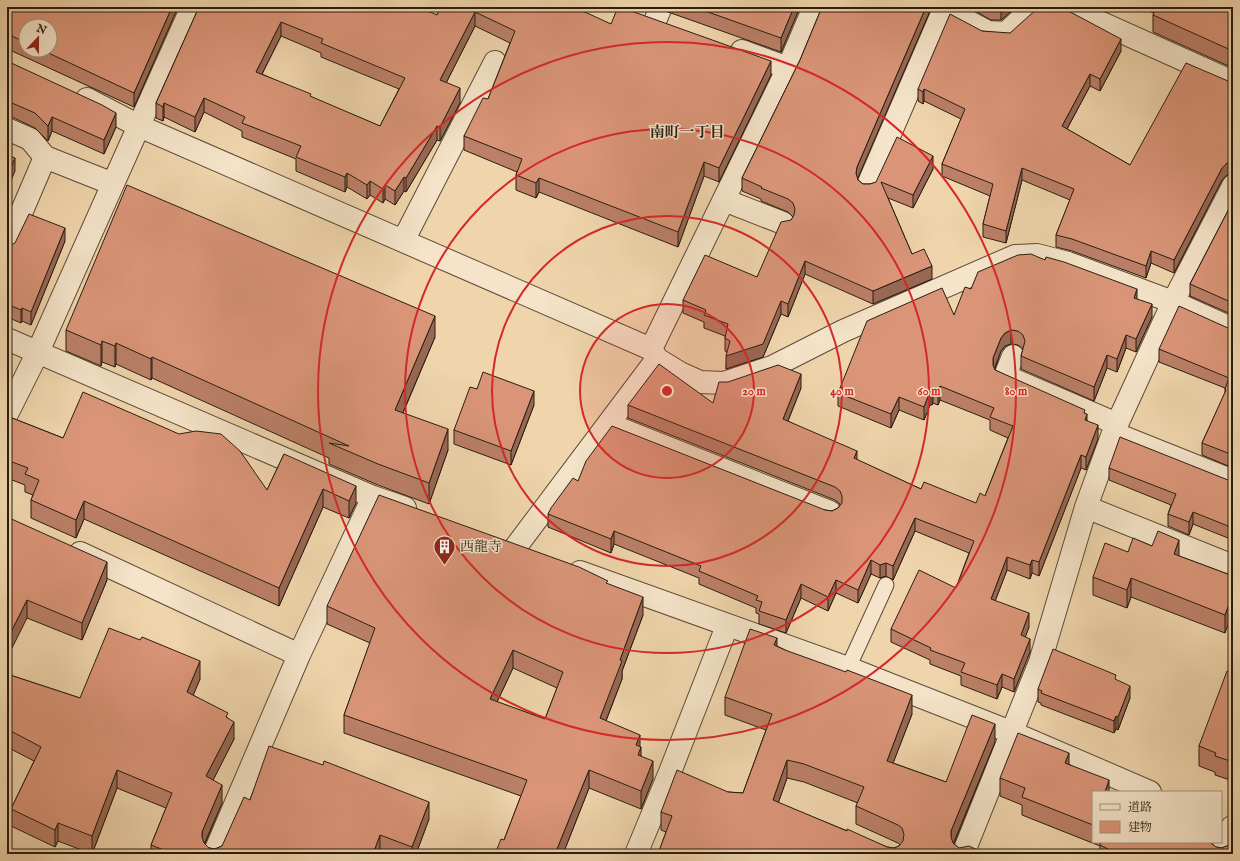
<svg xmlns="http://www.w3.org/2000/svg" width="1240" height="861" viewBox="0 0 1240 861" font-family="'IM FELL English','Noto Serif JP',serif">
<rect width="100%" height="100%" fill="#f0d5ac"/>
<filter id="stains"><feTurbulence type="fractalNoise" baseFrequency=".005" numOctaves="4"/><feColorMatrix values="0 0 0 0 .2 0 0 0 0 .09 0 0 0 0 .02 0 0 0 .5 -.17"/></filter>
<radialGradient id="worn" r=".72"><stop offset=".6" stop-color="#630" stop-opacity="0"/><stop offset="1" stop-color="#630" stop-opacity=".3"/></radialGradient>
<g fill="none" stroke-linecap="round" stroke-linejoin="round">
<defs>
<path id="service" d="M848,668L886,585"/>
<path id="minor" d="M941,7L988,32L1006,33L1034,7
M1066,7L1233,82
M655,21L661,7
M742,51L788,68L814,7
M87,99L139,126L651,349L657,359L680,373L700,382L724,383L772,367L843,331L1015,256L1037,255L1068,263L1173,302L1233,329
M7,129L30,139L45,157
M868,185L944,9
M724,200L783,223
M403,241L495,62
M7,246L45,157L113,184
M7,339L373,497L405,508
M651,349L788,68
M1013,356L1005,376L1117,424
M7,414L37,354L192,7
M608,424L830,512
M1113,433L1233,481
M1086,507L1233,566
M515,548L657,359
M80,553L299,655
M580,572L848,668L1013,733L1150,792
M214,854L299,655L373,497
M636,854L670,772L727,626
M963,854L1040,662L1086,507L1113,433L1173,302L1233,186
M1221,854L1232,827"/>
</defs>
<use href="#service" stroke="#5a4b38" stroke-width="17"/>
<use href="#minor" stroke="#5a4b38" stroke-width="24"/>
<use href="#service" stroke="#f5e4c9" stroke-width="15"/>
<use href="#minor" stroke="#f5e4c9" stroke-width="22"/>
</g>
<path fill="#bb8067" stroke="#281d12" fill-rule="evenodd" d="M7,7H178L134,107L12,51L7,50ZM26,26L50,50H26Z
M199,7L437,15L441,7L565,12L611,24L771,75L719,182L704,176L678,247L539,192L536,198L516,190V175L517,172L464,150V136L488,99L510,43L475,26L446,83L460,103L440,141L437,140L406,192L404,191L395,205L385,199L383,203L370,195L367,199L347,187L345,192L296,171V159L242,137V131L204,112L195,132L164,117L163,121L156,118V103ZM281,36L321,53V57L399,89L380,126L311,97L262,74Z
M654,7H800L781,52Z
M822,7H930V11L857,178L858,180L863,184H870L933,169L913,208L888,198L912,254L932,279L873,304L805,274L788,317L781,314L763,357L726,369L727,352L725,351V336L704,328V322L683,313V300L757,277L793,217L788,212L761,201V199L742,191V178L800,60Z
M968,7H1016L1001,20H991Z
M1139,7H1233V68L1153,32V15L1154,13Z
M982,31L1121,51L1100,91L1090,86L1067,129L1130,165L1228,81L1233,82V174L1227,175L1222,180L1174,273L1151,263L1146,278L1072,251L1056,247V235L1070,200L1022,180L1006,243L983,237V224L990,196L942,176V164L961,119L924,101L923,104L918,101V89Z
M7,61L116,127L104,154L52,131L48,141L35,128L12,117L7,118Z
M1233,201V315L1190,296V284Z
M65,241L31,325L22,321L21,323L7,317V245Z
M971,289L1137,299L1152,317L1136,352L1126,348L1117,372L1107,368L1094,401L1021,369V356L1023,349L1018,345L1011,344L1005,346L1001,351L995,369V370L1085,413L1087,421L1098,439L1086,470L1081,468L1039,576L1032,573L1030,579L1007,570L995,601L1029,627L1025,637L1030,652L1014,692L1002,687L997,699L961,685V676L930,664V660L891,642V629L956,588L969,553L915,531L893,580L886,576L880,578L871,574L858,603L836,593L828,611L801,598L786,633L759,624V614L756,613V608L699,584V578L614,544L611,553L548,527V514L578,481L825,510L832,511L838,508L840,505V504L835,500L628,418V405L713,403L801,388L788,421L857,460L921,489L976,503L985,496L1008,438L990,430V420L940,400L938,405L933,403L932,405H930L924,420L899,410L891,428L838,406V393L954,315Z
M1228,328L1233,329V468L1202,455V443L1225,393V388L1159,362V349Z
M66,330L435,337L403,413L448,450L429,504L378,485L329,464V458L152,378L151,380L116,364L115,367L102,362L101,366L66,351Z
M477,389L534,405L511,465L454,444V430Z
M7,416L63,438L267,490L284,454L356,503L349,518L323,507L279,606L84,519L76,538L31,518V500L33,495L25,492V485L7,478Z
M1109,468L1233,481V552V540L1193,524L1189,535L1168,526V514L1171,505L1109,480Z
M7,517L107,580L82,640L27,618Z
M1128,552L1179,556L1233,576L1225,633L1131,597L1127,608L1093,595V577Z
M608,584L643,615L622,671V679L606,721L640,747L641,757L653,779L641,809L589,788L563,854H495L504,840L521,796L344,733V715L370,643L327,624V606ZM513,668L557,688L545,719L497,702Z
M777,646L912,714L893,763L946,782L995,742L954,844L959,848L658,854L666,832L661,830V812L728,792L743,793L766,730L725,715V697ZM787,778L804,782L858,803L856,806V824L898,843L900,845L899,846L894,848L887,847L778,803Z
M1233,673V781L1215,775V772L1199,766V746Z
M7,674L80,698L200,679L193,695L228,718L234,739L213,780L222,803L205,844L209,848L215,849L222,846L250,800L429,819L416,854H385L380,852V854H151V845L166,808L117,788L92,854L58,841L55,847L11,826V809L34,761L7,747Z
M1116,680L1130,698L1118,730L1116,729L1114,733L1041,705V703L1038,702V689Z
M1069,764L1109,792H1093V842H1213L1212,844L1216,847L1222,848L1229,845L1233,854H1100V846L1022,815V805L1000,796V778Z"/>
<path fill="#996854" stroke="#281d12" d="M172,7H178L134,107V93Z
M794,7H800L781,52V38Z
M926,7H930V11L857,180L856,173L857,167Z
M1001,7H1016L1001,20Z
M475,12V26L440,95V80Z
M281,22V36L256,86V72Z
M1121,39V51L1100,91V79Z
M771,61V75L719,182V168Z
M1090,74V86L1062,138V126Z
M460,88V103L440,141V127Z
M924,89V101L923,104V92Z
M204,98V112L195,132V117Z
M164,103V117L163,121V107Z
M116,113V127L104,154V140Z
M52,117V131L48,141V126Z
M437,126V140L406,192V178Z
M933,156V169L913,208V195Z
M15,158V171L7,190V177Z
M1233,161V174L1227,175L1222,180L1174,273V260L1222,168L1227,163Z
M704,162V176L678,247V232Z
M1022,168V180L1006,243V231Z
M347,173V187L345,192V177Z
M404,177V191L395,205V191Z
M539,178V192L536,198V183Z
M370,181V195L367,199V185Z
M385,185V199L383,203V189Z
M65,228V241L31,325V312Z
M1151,251V263L1146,278V266Z
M805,261V274L788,317V304Z
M932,266V279L873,304V291Z
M1137,289V302L1134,298Z
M781,301V314L763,357L726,369V356Z
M1152,304V317L1136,352V339Z
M22,308V321L21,323V310Z
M435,316V337L395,431V410Z
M1011,330V344L1005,346L1001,351L993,372V358L1001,338L1005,333Z
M1126,335V348L1117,372V359Z
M102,341V362L101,366V345Z
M116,343V364L115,367V346Z
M1107,355V368L1094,401V387Z
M152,357V378L151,380V359Z
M801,374V388L783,433V419Z
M940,386V400L938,405V392Z
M933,389V403L932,405V392Z
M534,391V405L511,465V451Z
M930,391V405L924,420V407Z
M899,397V410L891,428V414Z
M1087,414V428L1085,420Z
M1098,425V439L1086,470V457Z
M448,429V450L429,504V483Z
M857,451V464L854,458Z
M1081,455V468L1039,576V562Z
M356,486V503L349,518V501Z
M323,489V507L279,606V588Z
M84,501V519L76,538V520Z
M1193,512V524L1189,535V522Z
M915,518V531L893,580V566Z
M614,531V544L611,553V539Z
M1179,540V558L1174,554Z
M1007,557V570L991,612V599Z
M871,560V574L858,603V590Z
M1032,560V573L1030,579V565Z
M107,562V580L82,640V623Z
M886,563V576L880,578V565Z
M1131,578V597L1127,608V590Z
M836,580V593L828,611V597Z
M801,584V598L786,633V620Z
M1233,593V611L1225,633V615Z
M643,597V615L622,671V679L600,736V718L620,660Z
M27,600V618L7,658V640Z
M1029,613V627L1021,649V635Z
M777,638V657L774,645Z
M1030,639V652L1014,692V679Z
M513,650V668L490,717V699Z
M200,661V679L187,710V692Z
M1002,674V687L997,699V685Z
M1130,686V698L1118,730V717Z
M912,695V714L887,779V761Z
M1116,716V729L1114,733V721Z
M234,722V739L206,794V776Z
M995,724V742L951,849V831Z
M640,735V751L641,747V765L638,774L636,745Z
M1069,753V772L1065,763Z
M787,760V778L773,818V800Z
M653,761V779L641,809V791Z
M117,770V788L92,854V836Z
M589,770V788L563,854H555Z
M1109,780V792H1105Z
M222,785V803L202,849V832Z
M429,802V819L416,854H412V847Z
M58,823V841L55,847V830Z
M380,835V854H373Z"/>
<path fill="#da9578" stroke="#281d12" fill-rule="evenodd" d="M7,7H172L134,93L42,50H50V26H26V43L12,36H7Z
M199,7H419L437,15L441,7H554L565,12L567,7H574L611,24L618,7H620L771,61L719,168L704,162L678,232L539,178L536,183L516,175L522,159L464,136L483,98L488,99L515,31L475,12L440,80L460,88L440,127L437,126L406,178L404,177L395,191L385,185L383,189L370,181L367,185L347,173L345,177L296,157L301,146L242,123L245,117L204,98L195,117L164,103L163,107L156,103ZM281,22L323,39L321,43L405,78L380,126L310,96L311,94L256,72Z
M694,7H794L781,38Z
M822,7H926L857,167L856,173L858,180L863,184H870L876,182L897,137L933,156L913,195L881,182L912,254L924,249L932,266L873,291L805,261L788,304L781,301L763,344L726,356L730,341L725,338L728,324L704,315L706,310L683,300L705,255L757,277L781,222L791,220L794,215L795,209L793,203L788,199L761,188L762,187L742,178L800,60Z
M1039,7H1061L1121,39L1100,79L1090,74L1062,126L1130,165L1186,63L1228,81L1233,82V161L1227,163L1222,168L1174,260L1151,251L1146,266L1072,239L1056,235L1074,189L1022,168L1006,231L983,224L993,184L942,164L965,109L924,89L923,92L918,89L950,14L982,31L1010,33Z
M1156,7H1233V51L1153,15Z
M7,61L102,105L116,113L104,140L52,117L48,126L35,113L12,103H7Z
M7,155L15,158L7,177Z
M127,185L435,316L395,410L448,429L429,483L378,464L329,443L349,446L152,357L151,359L116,343L115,346L102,341L101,345L66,330Z
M1233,201V303L1190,284Z
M29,214L65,228L31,312L22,308L21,310L7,304V245L8,246L15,243Z
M1031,254L1045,260L1046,257L1064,262L1137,289L1134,298L1152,304L1136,339L1126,335L1117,359L1107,355L1094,387L1021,356L1025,341L1023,335L1018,331L1011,330L1005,333L1001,338L993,358V365L995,370L1085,410L1084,413L1087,414L1085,420L1098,425L1086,457L1081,455L1039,562L1032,560L1030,565L1007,557L991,599L1029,613L1021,635L1030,639L1014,679L1002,674L997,685L961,672L965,663L930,650L931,648L891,629L919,570L956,588L974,541L915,518L893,566L886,563L880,565L871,560L858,590L836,580L828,597L801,584L786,620L759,611L762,602L756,600L758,596L699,571L701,566L614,531L611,539L548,514L551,508L573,478L578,481L586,461L612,426L825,510L832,511L838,508L842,503V496L840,491L835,487L628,405L659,364L713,403L719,382H728L778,365L801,374L783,419L857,451L854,458L921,489L924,482L976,503L980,493L985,496L1013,426L990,417L994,408L940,386L938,392L933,389L932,392L930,391L924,407L899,397L891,414L838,393L867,321L942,288L954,315L965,287L971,289L978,272L1018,255Z
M1179,306L1228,328L1233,329V455L1202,443L1226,390L1225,389L1229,378L1159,349Z
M483,372L534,391L511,451L454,430L470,387L477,389Z
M83,392L179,434L196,431L221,434L240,451L267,490L284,454L356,486L349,501L323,489L279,588L84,501L76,520L31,500L39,480L25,474L28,468L7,460V416L63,438Z
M1120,437L1228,480L1233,481V528L1193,512L1189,522L1168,514L1176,494L1109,468Z
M379,495L579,567L608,581L606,583L643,597L620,660L622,661L600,718L640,735L636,745L641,747L638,755L653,761L641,791L589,770L555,854H495L501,839L504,840L527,780L344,715L375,628L327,606ZM513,650L563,672L545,719L490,699Z
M7,517L107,562L82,623L27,600L7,640Z
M1158,531L1179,540L1174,554L1233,576V593L1225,615L1131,578L1127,590L1093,577L1105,543L1128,552L1133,538L1152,546Z
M109,628L140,640L142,637L200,661L187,692L228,713L226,717L234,722L206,776L222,785L202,832V837L204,843L209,848L215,849L222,846L244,797L250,800L269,746L323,765L324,761L429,802L412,847L380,835L373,854H174L151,845L172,793L117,770L92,836L58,823L55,830L11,809L41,747L7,729V674L80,698Z
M750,629L777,638L774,645L785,650L846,672L847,670L912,695L887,761L946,782L972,715L995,724L951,831V837L953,843L959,848L969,846L986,854H658L672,816L661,812L677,770L728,792L743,793L772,714L725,697ZM787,760L804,764L864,787L856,806L898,825L902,828L904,834L903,841L899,846L894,848L887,847L847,829V831L773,800Z
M1053,649L1116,675L1115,679L1130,686L1118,717L1116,716L1114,721L1041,693L1042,691L1038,689Z
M1227,671L1233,673V762L1215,756L1216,753L1199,746Z
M1018,733L1069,753L1065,763L1109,780L1105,792H1093V825L1022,797L1025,788L1000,778Z
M1233,837V854H1106L1108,849L1100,845L1101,842H1210L1211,843L1216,847L1222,848L1229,845Z
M996,852L1002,854H995Z"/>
<circle cx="667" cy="391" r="87" fill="#d62828" fill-opacity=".12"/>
<g fill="none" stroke="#d62828" stroke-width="2">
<circle cx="667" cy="391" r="87"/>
<circle cx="667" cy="391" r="175"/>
<circle cx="667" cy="391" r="262"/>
<circle cx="667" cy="391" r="349"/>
</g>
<defs>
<symbol id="building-pin" viewBox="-11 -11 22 30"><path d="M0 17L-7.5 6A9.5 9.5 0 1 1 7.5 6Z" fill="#8f2418" stroke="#f5e4c9"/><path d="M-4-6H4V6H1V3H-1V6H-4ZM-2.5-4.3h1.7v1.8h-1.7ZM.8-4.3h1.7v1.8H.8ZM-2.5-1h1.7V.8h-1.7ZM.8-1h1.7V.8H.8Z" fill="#fff"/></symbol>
</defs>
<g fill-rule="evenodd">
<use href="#building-pin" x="432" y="534" width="25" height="34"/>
</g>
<g text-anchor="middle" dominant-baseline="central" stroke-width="3" stroke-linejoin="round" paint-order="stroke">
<g font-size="14" fill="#281d12" stroke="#f5e4c9" text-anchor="start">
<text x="460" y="547">西龍寺</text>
</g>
<g font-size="15" font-weight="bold" fill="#281d12" stroke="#f5e4c9">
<text x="687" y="132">南町一丁目</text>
</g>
</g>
<circle cx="667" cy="391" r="6" fill="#d62828" stroke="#f5e4c9" stroke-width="2"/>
<g font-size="12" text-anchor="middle" font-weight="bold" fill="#d62828" stroke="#f5e4c9" stroke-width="3" stroke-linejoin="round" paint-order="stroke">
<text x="754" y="395">20 m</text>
<text x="842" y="395">40 m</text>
<text x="929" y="395">60 m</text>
<text x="1016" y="395">80 m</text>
</g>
<rect width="1240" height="861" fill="none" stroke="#f0d5ac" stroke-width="24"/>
<rect x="8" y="8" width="1224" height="845" fill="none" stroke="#281d12" stroke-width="2"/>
<rect x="12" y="12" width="1216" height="837" fill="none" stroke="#281d12"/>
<rect x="1092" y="791" width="130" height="52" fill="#f5e4c9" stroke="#a39480"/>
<rect x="1100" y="804" width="20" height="6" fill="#f5e4c9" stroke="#a39480"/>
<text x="1128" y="811" font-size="12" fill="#281d12">道路</text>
<rect x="1100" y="821" width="20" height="12" fill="#da9578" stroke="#a39480"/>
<text x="1128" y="831" font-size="12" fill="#281d12">建物</text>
<g transform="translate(38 38) rotate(22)"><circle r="19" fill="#f5e4c9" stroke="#a39480"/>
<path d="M0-3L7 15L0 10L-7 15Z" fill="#8f2418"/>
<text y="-6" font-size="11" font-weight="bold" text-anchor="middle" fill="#281d12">N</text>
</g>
<rect width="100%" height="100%" filter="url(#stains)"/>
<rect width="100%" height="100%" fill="url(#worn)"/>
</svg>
